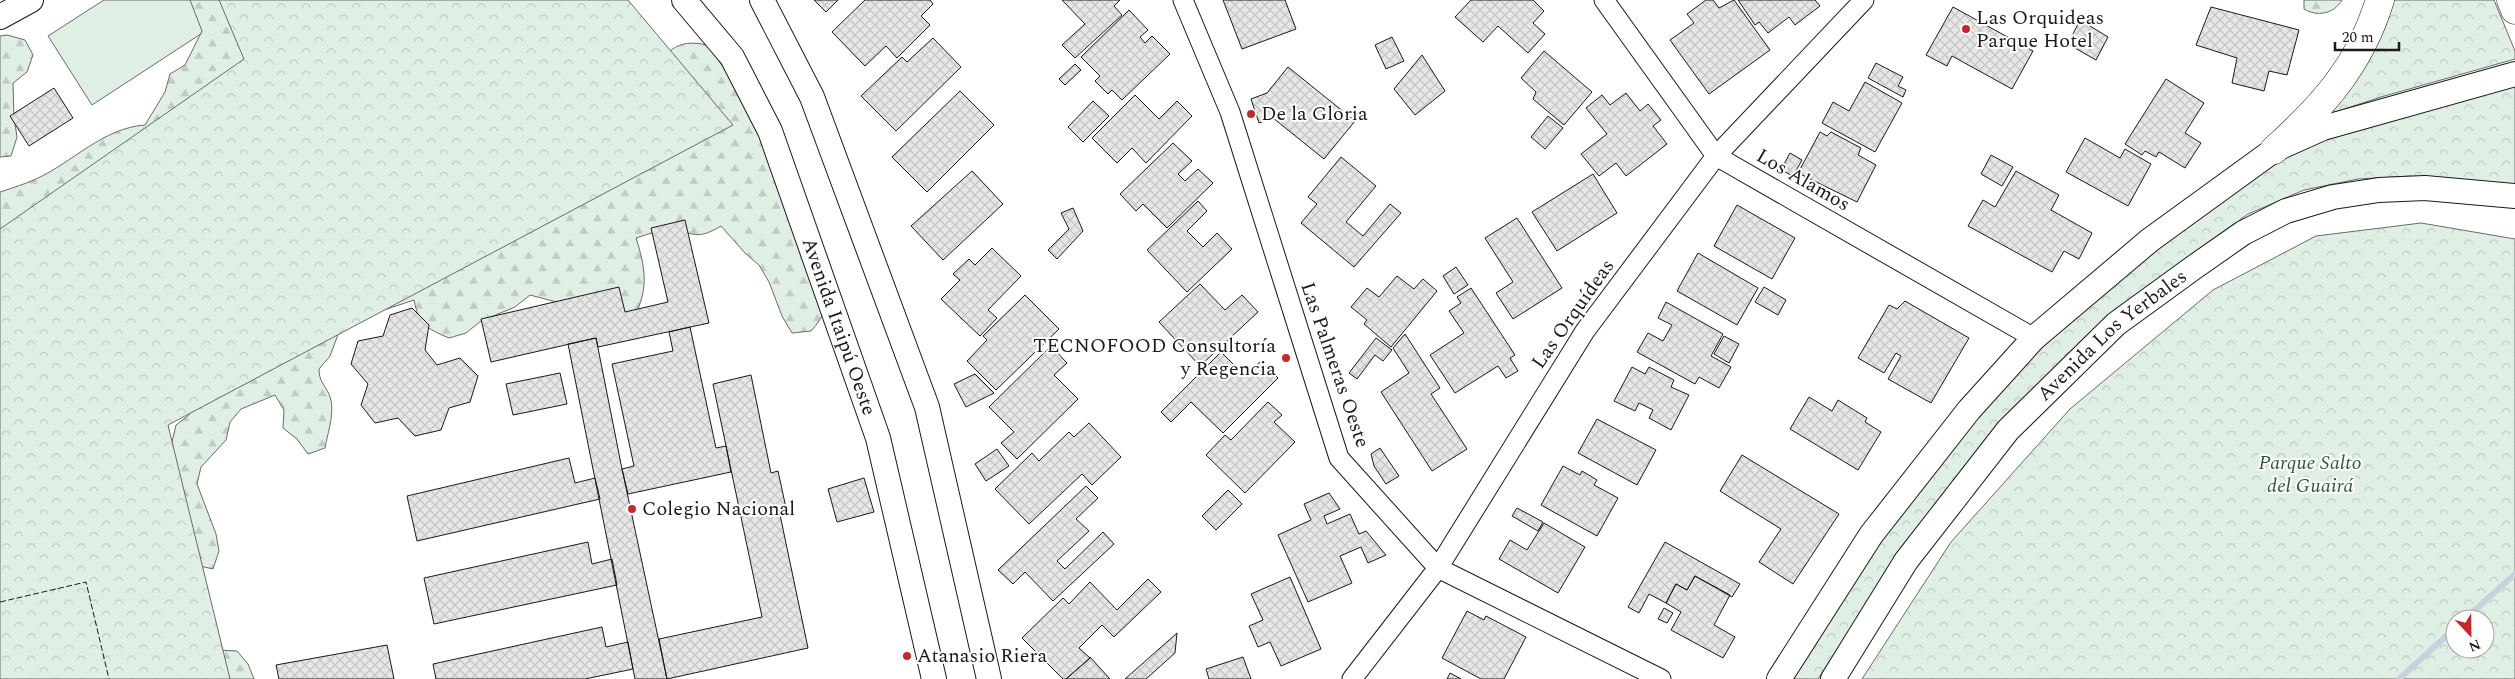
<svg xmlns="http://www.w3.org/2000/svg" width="2515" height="679" font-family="Spectral,serif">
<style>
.grass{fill:#e0efe3;stroke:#6a6a6a}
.forest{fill:url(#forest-firs);stroke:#6a6a6a}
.park{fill:url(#park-crowns);stroke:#6a6a6a;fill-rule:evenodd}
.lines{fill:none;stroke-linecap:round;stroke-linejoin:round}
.stream{stroke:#c6d2dc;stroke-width:6}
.building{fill:url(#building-cross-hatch);stroke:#1a1a1a}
.minor-casing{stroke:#1a1a1a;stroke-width:21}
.tertiary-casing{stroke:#1a1a1a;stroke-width:26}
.primary-casing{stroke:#1a1a1a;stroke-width:29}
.minor{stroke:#fff;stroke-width:19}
.tertiary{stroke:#fff;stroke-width:24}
.primary{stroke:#fff;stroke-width:28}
.fence{stroke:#1a1a1a;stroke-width:1;stroke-dasharray:6 2.5;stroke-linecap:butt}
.poi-dot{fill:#c62828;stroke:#fff;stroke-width:2}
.labels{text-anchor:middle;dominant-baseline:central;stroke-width:4;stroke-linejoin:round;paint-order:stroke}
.poi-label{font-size:20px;fill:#1a1a1a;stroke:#fff;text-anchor:start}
.street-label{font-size:20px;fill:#1a1a1a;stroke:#fff}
.park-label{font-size:20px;font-style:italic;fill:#2b5a34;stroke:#fff}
</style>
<defs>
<pattern id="forest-firs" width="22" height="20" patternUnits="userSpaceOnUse" patternTransform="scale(1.25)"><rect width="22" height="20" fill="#e0efe3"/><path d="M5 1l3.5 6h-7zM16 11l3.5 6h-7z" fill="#c0ccc2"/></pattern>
<pattern id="park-crowns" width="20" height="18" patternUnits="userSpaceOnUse" patternTransform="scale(1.25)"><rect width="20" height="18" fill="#e0efe3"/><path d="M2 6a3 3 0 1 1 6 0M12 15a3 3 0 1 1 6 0" fill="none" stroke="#c0ccc2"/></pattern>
<pattern id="building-cross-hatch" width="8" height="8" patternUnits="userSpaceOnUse" patternTransform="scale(1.25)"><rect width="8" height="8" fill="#e6e6e6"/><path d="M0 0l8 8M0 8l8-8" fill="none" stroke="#c5c5c5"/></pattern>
</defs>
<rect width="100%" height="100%" fill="#fff"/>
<path class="grass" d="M104 0H196L213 26 92 105 48 36Z"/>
<path class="forest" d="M190 0H563L648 73C669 52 675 38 707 45L738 87 813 232C836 264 839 301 811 331L792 333 782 316 769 282 759 265 745 253 721 226C701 238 693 237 673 226L636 238C645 266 649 288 635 315L568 305 530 295 515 307 481 321 466 333 449 338C426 328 419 325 414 300L342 324 330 356 319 369C319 381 324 384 329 394 336 410 328 431 325 448L308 454 297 439 283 428 284 410 275 395 241 409 230 422 226 440 201 467 197 484 216 534 219 551 213 569 178 561 172 442 176 425 189 415 194 399 0 481V192C12 188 25 184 36 179 73 162 103 128 145 125L165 92 170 74 185 65 202 31Z
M2304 0H2342C2334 14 2317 17 2304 9Z
M7 35 25 40 33 55 27 72 13 83 14 117 17 137 11 156 0 157V36Z
M219 650 237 651 248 664 254 679H191Z"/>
<path class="park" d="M219 0H628L733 125 168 425 230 679H0V229L244 59Z
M2392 0H2494L2515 51V59L2381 97 2323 116Z
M2515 85V185L2410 176 2358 179 2304 190 2248 214 2148 288 1892 564 1818 679H1789L1869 555 1975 419 2070 316 2130 265 2289 153 2337 134Z
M2421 223 2515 239V679H1862L1951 542 2070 409 2213 290 2316 236ZM2455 619H2485V649H2455Z"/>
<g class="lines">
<path class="stream" d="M2465 619 2515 574
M2399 679 2455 628"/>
</g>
<path class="building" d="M814 0H838L826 12Z
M865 0H930L933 4 921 16 930 25 897 58 886 46 865 66 832 32Z
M1062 0H1120L1114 6 1122 15 1075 58 1062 45 1085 24Z
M1223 0H1285L1296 29 1242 49Z
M1471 0H1533L1544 11 1533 23 1545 34 1528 53 1498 26 1483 42 1455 17Z
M1706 0H1713L1719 8 1734 0 1770 50 1709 94 1670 40 1694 23 1687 14Z
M1738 0H1815L1820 6 1795 25 1789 17 1768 33 1759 22 1755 25Z
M1953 7 2033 51 2012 89 1952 56 1947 66 1926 55Z
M2211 7 2299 30 2287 75 2269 71 2264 91 2232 83 2237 58 2196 45Z
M1129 10 1148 30 1140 37 1145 43 1152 36 1170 54 1122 100 1112 90 1108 94 1095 81 1100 76 1081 57Z
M2080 20 2108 37 2096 60 2068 44Z
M1392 37 1404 61 1386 69 1375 45Z
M933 38 961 67 896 131 861 96 902 57 907 62Z
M1544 51 1592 92 1564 125 1533 99 1536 92 1521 78Z
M1422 55 1445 91 1415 115 1394 89Z
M1876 63 1903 77 1898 86 1906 90 1903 97 1868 78Z
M1075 64 1081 70 1065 85 1059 79Z
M1288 67 1355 121 1324 159 1273 118 1259 123 1251 99 1267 93Z
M2166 79 2204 103 2185 133 2201 143 2185 168 2159 152 2156 157 2145 151 2142 155 2125 144Z
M1865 82 1902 103 1875 152 1822 123 1833 102 1849 111Z
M54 88 73 118 29 146 10 116Z
M960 91 994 125 927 192 892 157Z
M1626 93 1640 111 1648 104 1661 120 1653 126 1667 144 1626 176 1616 163 1599 176 1581 154 1607 134 1586 108 1602 95 1610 105Z
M1135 95 1159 119 1177 101 1192 116 1146 163 1132 148 1117 163 1092 138Z
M1093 101 1109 116 1083 142 1068 127Z
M1548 116 1563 128 1545 149 1531 137Z
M1820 132 1827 136 1831 132 1861 148 1858 155 1876 165 1857 202 1798 173Z
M2085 138 2120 158 2125 149 2151 164 2128 206 2066 172Z
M1173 143 1192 161 1178 174 1185 181 1198 169 1213 183 1167 228 1143 204 1136 211 1120 194Z
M1790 153 1802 160 1793 176 1781 170Z
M1991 155 2013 167 2002 186 1981 174Z
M1341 157 1376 186 1346 222 1363 236 1390 204 1401 213 1354 267 1301 223 1317 204 1308 197Z
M972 171 1003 204 943 260 911 226Z
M2016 171 2059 195 2051 210 2092 233 2079 259 2064 251 2052 272 1968 226 1983 200 1995 207Z
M1593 174 1617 213 1557 251 1532 212Z
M1198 201 1207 211 1187 231 1203 247 1217 233 1232 249 1187 292 1147 250Z
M1737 205 1795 238 1772 279 1714 246Z
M1073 208 1083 231 1057 259 1048 250 1069 229 1061 213Z
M1517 218 1562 288 1513 319 1496 293 1513 282 1485 238Z
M685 220 709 323 598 347 596 338 491 362 481 319 619 287 625 312 668 302 651 228Z
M992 248 1021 276 988 310 997 318 980 336 941 299 960 280 953 274 969 259 975 265Z
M1698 253 1758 288 1737 325 1677 291Z
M1456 267 1468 285 1454 294 1443 276Z
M1397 276 1414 289 1423 279 1437 291 1391 347 1364 324 1367 320 1351 307 1367 288 1379 297Z
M1200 284 1225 310 1242 295 1258 312 1200 366 1159 322Z
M1764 287 1786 300 1778 315 1755 302Z
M1471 288 1515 355 1510 358 1518 371 1506 378 1498 366 1455 393 1430 355 1464 333 1449 311 1461 303 1457 297Z
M1025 295 1059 329 996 390 967 361 987 340 983 336Z
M1905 301 1969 338 1931 403 1888 379 1901 356 1896 353 1884 373 1858 358 1889 305 1897 309Z
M1666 302 1723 334 1711 356 1731 367 1719 388 1699 377 1695 384 1637 352 1648 333 1663 341 1672 325 1658 318Z
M412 308 429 325 425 350 437 365 460 358 478 376 470 402 449 408 441 430 415 436 398 418 375 423 361 405 368 384 351 364 358 341 383 336 390 315Z
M690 327 716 448 726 446 731 472 628 494 622 469 634 466 612 364 673 351 669 332Z
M1405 334 1440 388 1431 394 1467 449 1432 471 1381 392 1409 373 1393 348Z
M1724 336 1739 344 1729 363 1714 354Z
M596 338 622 469 667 679H635L568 344Z
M1376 338 1392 350 1383 361 1375 355 1357 379 1349 373Z
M1051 346 1067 363 1054 375 1078 399 1017 459 1001 443 1014 432 989 407Z
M1221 352 1245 376 1261 361 1278 378 1223 433 1191 402 1171 422 1161 412Z
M1632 367 1645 374 1649 367 1674 380 1671 387 1689 395 1671 430 1649 418 1653 410 1639 403 1635 411 1614 401Z
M560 373 567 404 513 415 506 384Z
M975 374 994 393 966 407 954 384Z
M751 375 771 473 778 471 786 508 779 510 808 648 667 679 659 639 762 617 713 384Z
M1809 397 1832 411 1838 400 1867 418 1865 422 1881 432 1858 470 1790 429Z
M1268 402 1282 415 1274 422 1295 442 1245 493 1206 455 1225 435 1231 440Z
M1597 419 1656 450 1637 485 1578 453Z
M1089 423 1121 457 1092 485 1082 474 1029 524 995 489 1032 453 1039 461 1069 432 1074 437Z
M1380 448 1399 476 1386 484 1374 466 1371 454Z
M997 449 1009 466 986 481 975 464Z
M1742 455 1839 514 1793 584 1759 562 1781 529 1720 491Z
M569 458 575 483 595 478 600 499 417 541 407 496Z
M1563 466 1580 475 1582 471 1597 480 1594 485 1618 498 1597 536 1541 505Z
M864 478 874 512 837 522 828 489Z
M1086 486 1098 498 1076 519 1089 531 1057 561 1065 569 1103 532 1114 544 1053 601 1025 572 1013 584 998 570Z
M1228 490 1242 504 1216 530 1202 516Z
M1329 493 1340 509 1324 516 1327 524 1350 514 1359 534 1366 531 1386 555 1368 563 1361 547 1340 556 1352 583 1308 602 1278 535 1311 520 1304 504Z
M1517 508 1543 522 1538 531 1512 516Z
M1544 523 1585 547 1558 593 1499 559 1510 540 1527 550Z
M588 542 592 564 612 559 617 585 434 624 424 578Z
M1665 542 1740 584 1732 597 1695 576 1687 590 1676 584 1666 603 1649 594 1639 613 1628 607Z
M1695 576 1730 595 1714 625 1735 637 1723 658 1671 630 1681 612 1666 603 1676 584 1687 590Z
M1290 577 1321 649 1281 666 1270 642 1258 647 1249 626 1263 620 1251 594Z
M1148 579 1161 592 1114 637 1102 625 1079 648 1090 658 1066 679H1063L1022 638 1063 598 1069 604 1090 582 1117 610Z
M1664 608 1673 613 1667 623 1658 619Z
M1467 611 1484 620 1486 616 1526 637 1504 679H1481L1442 658Z
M602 627 606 647 628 642 633 669 585 679H436L433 664Z
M1177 633 1175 653 1146 679H1125Z
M387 645 394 679H279L276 665Z
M1090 657 1110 679H1066L1090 658Z
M1243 657 1251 679H1209L1206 669Z
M1450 673 1461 679H1447Z"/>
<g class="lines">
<g class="minor-casing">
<path id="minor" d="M1183 0 1230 112 1339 458 1438 568 1661 679
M1604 0 1716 156 2034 338
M1352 679 1438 568 1585 331 1716 156 1864 0"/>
</g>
<g class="tertiary-casing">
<g id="tertiary">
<path id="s1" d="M684 0 732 57 770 131 878 438 934 679"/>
<path d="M762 0 812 97 927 407 989 679"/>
<path d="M0 17 31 0"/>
<path d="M1779 679 1871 535 1969 410 2034 338 2150 240 2274 150 2323 128 2515 74"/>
<path id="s2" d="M1833 679 1906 561 2008 430 2116 324 2193 268 2243 233 2286 211 2333 197 2379 190 2425 188 2515 196"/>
</g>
</g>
<g class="primary-casing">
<path id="primary" d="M2511 0 2515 10
M2274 150C2323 106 2360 65 2380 0"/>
</g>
<use href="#minor" class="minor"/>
<use href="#tertiary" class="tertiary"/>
<use href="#primary" class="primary"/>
<path class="fence" d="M0 602 86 582 109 679"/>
</g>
<g class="poi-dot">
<circle cx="1966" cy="29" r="5"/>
<circle cx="1251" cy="114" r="5"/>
<circle cx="1286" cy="358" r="5"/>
<circle cx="632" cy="509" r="5"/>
<circle cx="907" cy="656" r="5"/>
</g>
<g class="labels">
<g class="poi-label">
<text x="1976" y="18">Las Orquideas<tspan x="1976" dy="23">Parque Hotel</tspan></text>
<text x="1261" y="114">De la Gloria</text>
<text x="1276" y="346" text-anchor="end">TECNOFOOD Consultoría<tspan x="1276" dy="23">y Regencia</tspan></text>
<text x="642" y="509">Colegio Nacional</text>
<text x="917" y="656">Atanasio Riera</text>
</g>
<g class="street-label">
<text transform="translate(1803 180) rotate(30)">Los Alamos</text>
<text transform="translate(1573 314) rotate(-55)">Las Orquídeas</text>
<text stroke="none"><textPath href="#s1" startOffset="365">Avenida Itaipú Oeste</textPath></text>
<text stroke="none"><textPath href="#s2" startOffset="446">Avenida Los Yerbales</textPath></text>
<text transform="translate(1335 365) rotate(71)">Las Palmeras Oeste</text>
</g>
<g class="park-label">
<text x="2310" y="463">Parque Salto<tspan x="2310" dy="23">del Guairá</tspan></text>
</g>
</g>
<g transform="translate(2470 634) rotate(158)"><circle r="24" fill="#ffffff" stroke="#a3a3a3"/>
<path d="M0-4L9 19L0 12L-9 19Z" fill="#c62828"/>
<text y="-8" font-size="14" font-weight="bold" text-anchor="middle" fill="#1a1a1a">N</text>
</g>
<path d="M2335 42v8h64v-8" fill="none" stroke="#1a1a1a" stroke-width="2.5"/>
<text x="2342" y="42" font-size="15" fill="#1a1a1a" stroke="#ffffff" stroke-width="4" paint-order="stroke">20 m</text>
</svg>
